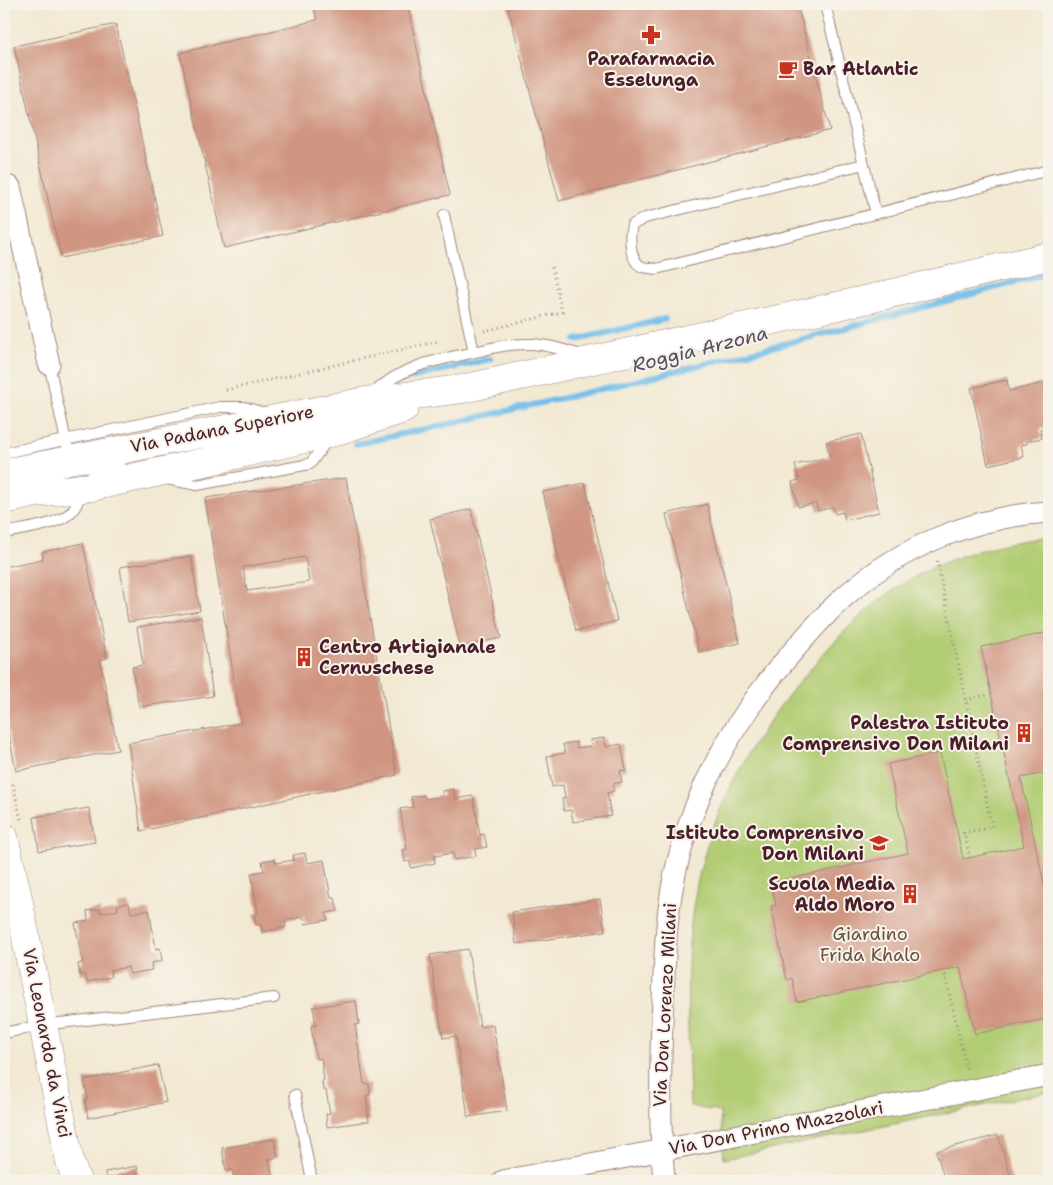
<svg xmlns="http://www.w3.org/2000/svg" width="1053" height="1185" font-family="'Shantell Sans',sans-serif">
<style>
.green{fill:#b1cc72;stroke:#7e764e}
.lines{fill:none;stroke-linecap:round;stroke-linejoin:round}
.stream{stroke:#6fbde9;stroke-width:6}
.building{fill:#d09682;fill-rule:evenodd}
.lane-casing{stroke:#9e847f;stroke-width:12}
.street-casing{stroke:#9e847f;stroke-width:23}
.secondary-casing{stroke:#9e847f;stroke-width:29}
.primary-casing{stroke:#9e847f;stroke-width:29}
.path{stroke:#9e847f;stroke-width:3;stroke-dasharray:1 4;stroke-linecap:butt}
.lane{stroke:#fff;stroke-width:10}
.street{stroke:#fff;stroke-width:21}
.secondary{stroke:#fff;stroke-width:28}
.primary{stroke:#fff;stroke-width:28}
.labels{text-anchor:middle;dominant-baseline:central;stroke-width:4;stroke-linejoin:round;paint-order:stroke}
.poi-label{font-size:18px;font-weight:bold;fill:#4a1f2b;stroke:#f7f3e8;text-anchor:end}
.street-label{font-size:18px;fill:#4a1f2b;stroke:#f7f3e8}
.park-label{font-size:18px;fill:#695340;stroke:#f7f3e8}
.water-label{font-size:19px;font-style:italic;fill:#554e64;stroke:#f7f3e8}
</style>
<rect width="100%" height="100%" fill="#f7f3e8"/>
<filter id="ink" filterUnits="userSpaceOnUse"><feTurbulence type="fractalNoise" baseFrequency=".02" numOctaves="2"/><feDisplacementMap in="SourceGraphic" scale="10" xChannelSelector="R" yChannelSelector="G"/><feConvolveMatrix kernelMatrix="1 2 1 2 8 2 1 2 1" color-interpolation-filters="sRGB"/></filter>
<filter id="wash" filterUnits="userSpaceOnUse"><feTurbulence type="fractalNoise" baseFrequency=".0096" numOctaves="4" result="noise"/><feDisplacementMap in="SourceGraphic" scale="20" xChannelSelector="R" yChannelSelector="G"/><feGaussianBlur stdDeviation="1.12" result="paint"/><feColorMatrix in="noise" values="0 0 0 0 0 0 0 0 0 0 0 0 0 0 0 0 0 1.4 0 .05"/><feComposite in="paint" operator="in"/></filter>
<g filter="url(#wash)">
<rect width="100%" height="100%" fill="#f2e9d3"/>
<path class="green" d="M1049 537V1092L724 1159 720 1112 690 1106C689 1032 682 958 697 885 714 801 757 730 812 667 845 628 880 594 926 571 965 551 1006 542 1049 537Z"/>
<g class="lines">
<path class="stream" d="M576 340 665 319
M401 380 490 359
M356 444C589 395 820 337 1049 273"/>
</g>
<g id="blocks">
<path class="building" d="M313 4H407L450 195 224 248 180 53 317 20Z
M507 4H797L830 130 559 201Z
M116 24 163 236 61 258 14 46Z
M1007 380 1009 391 1044 383 1049 407V427L1040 429 1042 438 1027 441V444L1021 445 1024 457 988 465 971 388Z
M861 434 879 512 845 520 843 512 835 514 833 507 818 511 816 503 798 507 792 482 799 480 795 465 830 457 826 442Z
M346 478 397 775 141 831 128 743 241 723 205 498ZM305 557 309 582 247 591 243 567Z
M585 483 617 621 576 631 543 492Z
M707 504 740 643 699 652 666 514Z
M471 509 501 638 460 647 430 519Z
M83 543 107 658 100 660 118 750 16 771 4 710V567L43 559 42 552Z
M191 556 200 611 128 622 120 567Z
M201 617 213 696 139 707 132 667 143 665 137 627Z
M1049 632V772L1021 778 1049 907V983L1044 984 1049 1006V1018L975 1034 960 967 797 1002 792 978 787 980 771 906 776 905 771 883 908 853 888 764 940 753 963 859 1024 846 981 647Z
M604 738 606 747 621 744 626 770 620 771 622 782 613 784 614 791 607 793 611 816 573 822 571 810 564 811 562 799 565 798 563 785 552 787 547 756 565 753 563 744 576 742 577 748 591 746 590 740Z
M454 789 455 799 473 796 480 835 484 834 487 847 475 849 476 856 454 860 453 853 434 856 435 863 411 868 410 861 405 862 403 850 407 849 400 809 413 807 411 797 424 795 425 799 443 796 442 791Z
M89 808 95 842 39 851 34 817Z
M305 853 307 863 324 860 331 898H335L338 911 326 913 328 920 305 924 304 917 285 920 286 927 262 932 261 925H256L254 914 258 913 251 873 264 871 262 861 275 859 276 863 294 860 293 855Z
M600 899 605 931 516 944 512 912Z
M129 903 131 913 149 910 156 949 160 948 162 961 151 963 152 970 130 974 128 967 110 970 111 977 87 982 85 975H80L78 964 83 963 75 923 88 921 87 911 100 909V913L118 910 117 905Z
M468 949 480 1027 493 1025 507 1111 468 1117 456 1036 443 1038 430 955Z
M356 1001 359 1024 355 1025 364 1084H369L370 1095 366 1096 369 1121 327 1127 326 1114 330 1113 326 1090H323L322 1081 324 1080 321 1058 316 1059 311 1026 316 1025 313 1007Z
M158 1065 166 1102 88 1118 85 1100 88 1099 84 1080Z
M998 1135 1012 1181H945L936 1151Z
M274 1139 278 1157 269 1159 273 1181H230L229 1179H234L232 1170 226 1171 222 1148Z
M137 1166 139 1181H106L105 1172Z"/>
</g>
</g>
<g filter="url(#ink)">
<use href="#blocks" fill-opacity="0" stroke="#9e847f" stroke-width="1"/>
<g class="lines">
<g class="lane-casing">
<path id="lane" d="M825 4 876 214
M864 164 645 218 632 225C629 237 629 262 643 267 647 268 652 268 656 269L1049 170
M444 215 474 352
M49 364 68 450 72 458
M373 394C399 367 435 360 471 353 491 348 511 343 532 344 549 345 565 350 581 355
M4 453 220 407H244L268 414
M83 466 93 469 121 467
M167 479 197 485 310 464 329 438
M4 533C23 529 54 526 69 514 76 509 79 498 82 490
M4 1033 43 1025 274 998
M295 1095 312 1181"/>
</g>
<g class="street-casing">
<path id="street" d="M10 187 49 364
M503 1181 1049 1075
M664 1181C659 1121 660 1060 663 999 665 952 666 907 678 861 697 784 737 717 788 657 806 636 824 615 844 597 900 547 974 516 1049 512"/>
</g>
<g class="secondary-casing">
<path id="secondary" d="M4 837 18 898 70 1162 77 1181"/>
</g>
<g class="primary-casing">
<path id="primary" d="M4 473 366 401 462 389 869 299 1049 256
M4 500 35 493 91 487 227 457 334 432 404 409"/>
</g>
<path class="path" d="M484 331 562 312 551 264
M226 390 439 341
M937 561 992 827 964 833 970 858
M966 700 991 694
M13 784 21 820
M944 970 967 1070"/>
<use href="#lane" class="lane"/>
<use href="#street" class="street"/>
<use href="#secondary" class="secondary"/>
<use href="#primary" class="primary"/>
</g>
</g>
<defs>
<g id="pharmacy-bare" transform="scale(1.5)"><path d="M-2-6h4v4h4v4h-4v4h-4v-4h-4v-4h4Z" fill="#c8321e" stroke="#f7f3e8" stroke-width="2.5" paint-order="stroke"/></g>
<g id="cafe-bare" transform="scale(1.5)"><path d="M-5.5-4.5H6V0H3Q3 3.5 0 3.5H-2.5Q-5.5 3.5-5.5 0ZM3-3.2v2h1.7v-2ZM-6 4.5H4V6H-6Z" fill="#c8321e" stroke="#f7f3e8" stroke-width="2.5" paint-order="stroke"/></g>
<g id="building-bare" transform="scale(1.5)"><path d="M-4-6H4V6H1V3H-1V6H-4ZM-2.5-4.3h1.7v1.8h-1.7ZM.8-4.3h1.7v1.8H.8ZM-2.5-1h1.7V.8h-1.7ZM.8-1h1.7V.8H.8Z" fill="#c8321e" stroke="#f7f3e8" stroke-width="2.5" paint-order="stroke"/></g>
<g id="school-bare" transform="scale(1.5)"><path d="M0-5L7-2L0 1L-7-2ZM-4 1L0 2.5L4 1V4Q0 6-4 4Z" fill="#c8321e" stroke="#f7f3e8" stroke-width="2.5" paint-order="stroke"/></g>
</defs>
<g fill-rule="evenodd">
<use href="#pharmacy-bare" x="651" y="35"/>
<use href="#cafe-bare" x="788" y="69"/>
<use href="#building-bare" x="304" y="657"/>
<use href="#building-bare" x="1024" y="733"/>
<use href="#school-bare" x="879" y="843"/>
<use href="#building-bare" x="910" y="894"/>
</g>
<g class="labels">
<g class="poi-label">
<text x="651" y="59" text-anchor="middle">Parafarmacia<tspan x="651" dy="21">Esselunga</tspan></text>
<text x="803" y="69" text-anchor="start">Bar Atlantic</text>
<text x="319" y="647" text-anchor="start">Centro Artigianale<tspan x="319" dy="21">Cernuschese</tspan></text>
<text x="1009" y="723">Palestra Istituto<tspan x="1009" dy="21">Comprensivo Don Milani</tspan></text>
<text x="864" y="833">Istituto Comprensivo<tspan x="864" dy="21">Don Milani</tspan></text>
<text x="895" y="884">Scuola Media<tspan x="895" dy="21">Aldo Moro</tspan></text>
</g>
<g class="street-label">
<text transform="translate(222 429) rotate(-11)">Via Padana Superiore</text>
<text transform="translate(665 1005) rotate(-87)">Via Don Lorenzo Milani</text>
<text transform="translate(47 1043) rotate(79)">Via Leonardo da Vinci</text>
<text transform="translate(776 1128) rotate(-11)">Via Don Primo Mazzolari</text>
</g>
<g class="park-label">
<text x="870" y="934">Giardino<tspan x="870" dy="21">Frida Khalo</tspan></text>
</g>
<g class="water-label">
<text transform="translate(700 349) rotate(-14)">Roggia Arzona</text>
</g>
</g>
<rect width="1053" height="1185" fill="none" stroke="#f7f3e8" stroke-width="20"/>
</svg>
